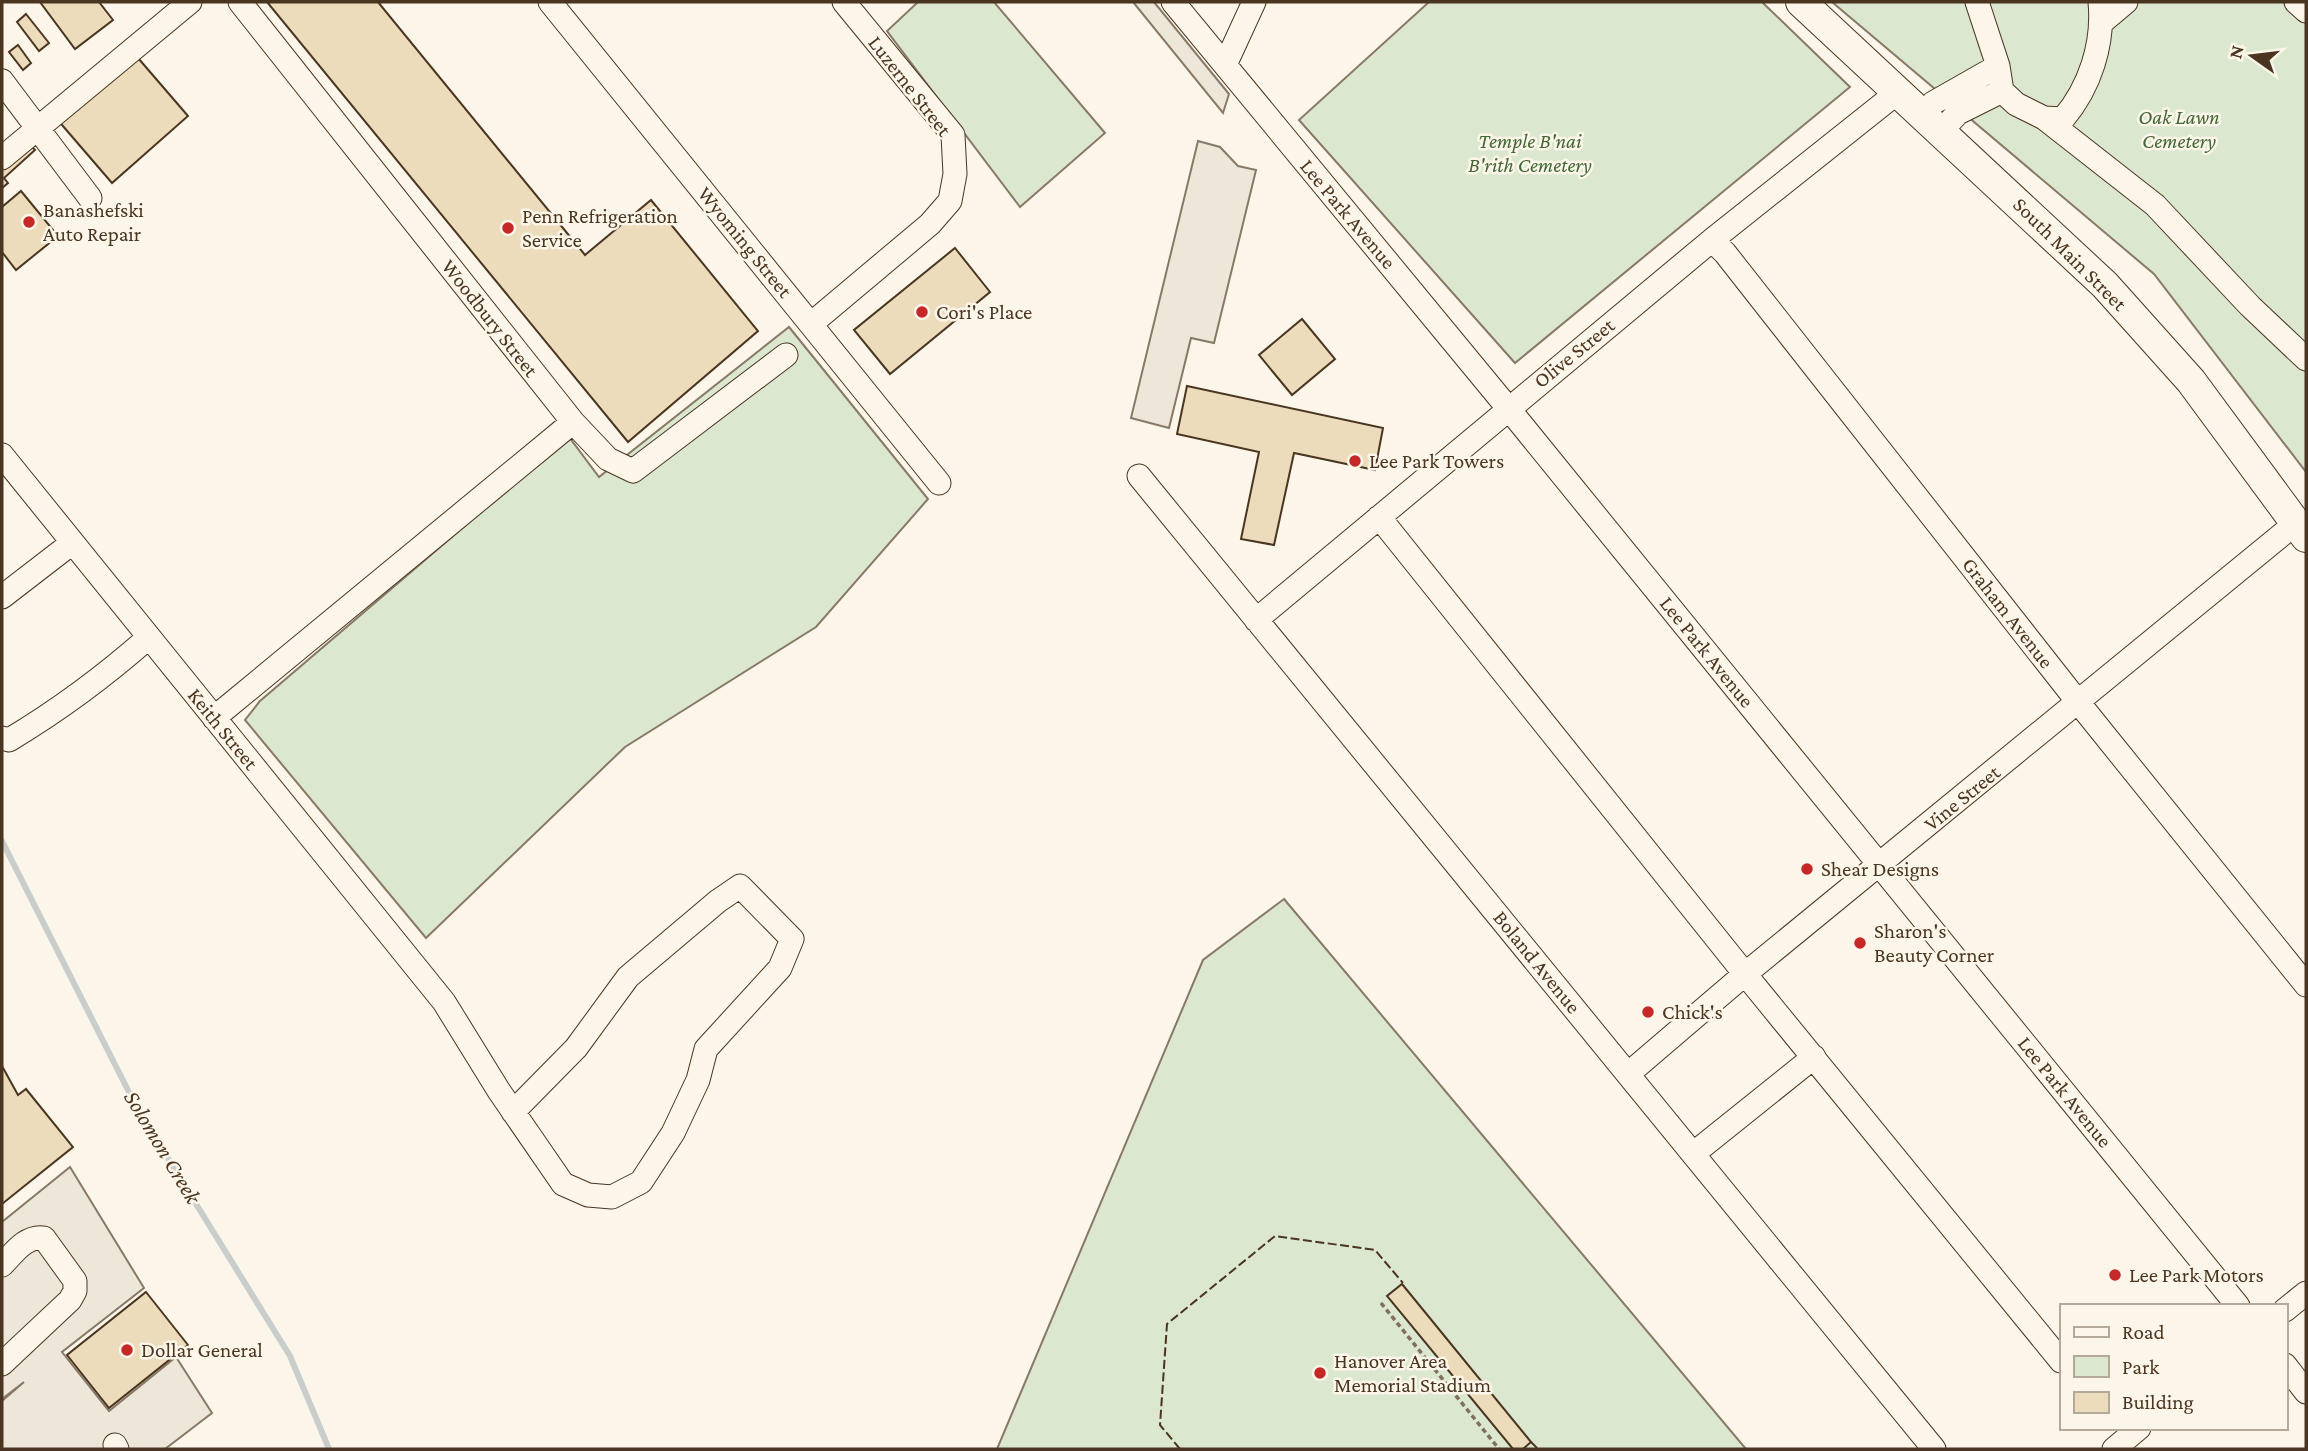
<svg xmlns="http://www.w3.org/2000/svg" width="2308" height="1451" font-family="'Crimson Pro',serif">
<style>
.green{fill:#dce7d0;stroke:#887966;stroke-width:2}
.parking{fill:#ede7d9;stroke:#887966;stroke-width:2}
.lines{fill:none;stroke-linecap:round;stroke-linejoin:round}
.stream{stroke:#c9cecd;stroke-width:6}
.building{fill:#ecdcbc;stroke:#4a3520;stroke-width:2}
.minor-casing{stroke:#4a3520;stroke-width:25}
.major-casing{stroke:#4a3520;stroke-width:32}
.path{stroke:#7f6f5c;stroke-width:3.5;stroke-dasharray:5 3.5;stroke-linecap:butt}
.minor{stroke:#fbf6e9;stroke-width:23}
.major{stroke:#fbf6e9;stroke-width:30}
.fence{stroke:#4a3520;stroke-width:2;stroke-dasharray:9 3.5;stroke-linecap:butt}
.poi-dot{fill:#c62828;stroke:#fbf6e9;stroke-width:2.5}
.labels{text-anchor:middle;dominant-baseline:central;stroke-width:5;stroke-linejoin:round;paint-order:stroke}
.street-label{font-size:21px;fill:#4a3520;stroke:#fbf6e9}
.park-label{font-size:21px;font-style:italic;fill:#436837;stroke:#fbf6e9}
.poi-label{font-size:21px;fill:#4a3520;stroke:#fbf6e9;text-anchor:start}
.water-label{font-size:23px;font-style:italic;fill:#4a3520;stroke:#fbf6e9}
</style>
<rect width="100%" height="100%" fill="#fbf6e9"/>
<path class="green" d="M918 2H994L1105 133 1020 207 887 31Z
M1429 2H1762L1850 87 1515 363 1299 120Z
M1832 2H2306V472L2154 274Z
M789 327 928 499 816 627 625 747 426 938 245 720 260 701 569 437 599 477Z
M1284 899 1746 1449H997L1203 960Z"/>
<path class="parking" d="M1133 2H1154L1229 94 1223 113Z
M1198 141 1220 147 1238 166 1256 170 1214 343 1191 338 1169 428 1131 418Z
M70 1167 144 1288 62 1352 109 1411 176 1357 212 1413 165 1449H2V1401L24 1382 2 1399V1222Z"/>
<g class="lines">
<path class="stream" d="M2 841 138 1110 290 1356 329 1449"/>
</g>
<path class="building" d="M40 2H99L113 20 75 49Z
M267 2H378L585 255 651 200 758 331 628 442Z
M26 14 49 43 39 51 17 22Z
M18 45 31 63 23 70 9 52Z
M132 51 188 116 112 183 56 118Z
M26 140 35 150 4 178 8 183 2 188V161Z
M21 191 58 236 16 270 2 252V207Z
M955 248 990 292 890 374 854 330Z
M1302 319 1335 359 1292 395 1259 355Z
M1187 386 1383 428 1375 470 1294 453 1274 545 1241 539 1259 452 1177 434Z
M2 1066 18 1095 26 1089 73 1147 2 1204Z
M1402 1284 1531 1442 1523 1449H1513L1387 1296Z
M146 1292 188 1345 109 1408 67 1355Z"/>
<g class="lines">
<g class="minor-casing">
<path id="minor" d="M240 2 573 422 608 459 633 471 786 355
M550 2 939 483
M1173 2 1508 408 2238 1306
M1977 2 1998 66 2002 91 2016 104 2044 118 2063 119C2090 87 2104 44 2100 2
M2296 2 2306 11
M2101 23 2126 2
M1225 65 1254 2
M2 81 90 198
M1933 103 1998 66
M2044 118 2155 205 2250 306 2306 359
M1941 131 1958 113 2002 91
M2 158 190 2
M1712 240 1725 253 2078 702 2306 985
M811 324 930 224 950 201 955 174 953 135 844 2
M2 455 444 1002 499 1091 563 1184 588 1195 612 1197 641 1182 673 1133 698 1080 706 1049 780 968 792 939 740 886 718 901 628 977 576 1048 513 1112
M1139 476 1934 1449
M1379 517 1745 974 2061 1361
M2 597 72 543
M1256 620 1712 240 1898 92
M214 718 573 422
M2 738 9 740C59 710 105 676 149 637
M1628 1074 1745 974 2296 523
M1693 1154 1814 1057
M2 1265C14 1253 26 1235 44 1238L75 1281V1291L70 1300 2 1364
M2285 1310 2306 1293
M2285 1365 2306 1392
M115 1445 117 1449
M2114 1449 2139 1428"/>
</g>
<g class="major-casing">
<path id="major" d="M1801 2 2105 285 2191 381 2306 537"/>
</g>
<path class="path" d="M1381 1303 1499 1449"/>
<use href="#minor" class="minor"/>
<use href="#major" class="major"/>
<path class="fence" d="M1531 1442 1538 1449
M1180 1449 1160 1425 1167 1324 1275 1236 1375 1250 1403 1283"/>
</g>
<g class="poi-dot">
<circle cx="29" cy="222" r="7"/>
<circle cx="508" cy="228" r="7"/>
<circle cx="922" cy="312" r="7"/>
<circle cx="1355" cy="461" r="7"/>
<circle cx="1807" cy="869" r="7"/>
<circle cx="1860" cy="943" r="7"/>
<circle cx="1648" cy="1012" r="7"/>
<circle cx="2115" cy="1275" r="7"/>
<circle cx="127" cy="1350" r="7"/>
<circle cx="1320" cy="1373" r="7"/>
</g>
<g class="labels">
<g class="street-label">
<text transform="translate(910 86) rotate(52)">Luzerne Street</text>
<text transform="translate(1348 214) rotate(50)">Lee Park Avenue</text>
<text transform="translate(745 242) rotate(51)">Wyoming Street</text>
<text transform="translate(2070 254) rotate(45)">South Main Street</text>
<text transform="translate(490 318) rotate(52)">Woodbury Street</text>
<text transform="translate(1574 353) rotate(-39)">Olive Street</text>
<text transform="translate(2008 613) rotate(52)">Graham Avenue</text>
<text transform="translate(1707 652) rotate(51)">Lee Park Avenue</text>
<text transform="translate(223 729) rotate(51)">Keith Street</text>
<text transform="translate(1962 798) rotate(-39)">Vine Street</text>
<text transform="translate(1537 962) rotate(51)">Boland Avenue</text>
<text transform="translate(2065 1092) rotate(51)">Lee Park Avenue</text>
</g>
<g class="park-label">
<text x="2179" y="117">Oak Lawn<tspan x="2179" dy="24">Cemetery</tspan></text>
<text x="1530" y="141">Temple B'nai<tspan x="1530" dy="24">B'rith Cemetery</tspan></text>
</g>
<g class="poi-label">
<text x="43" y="210">Banashefski<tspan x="43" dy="24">Auto Repair</tspan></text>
<text x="522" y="216">Penn Refrigeration<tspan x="522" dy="24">Service</tspan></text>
<text x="936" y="312">Cori's Place</text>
<text x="1369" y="461">Lee Park Towers</text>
<text x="1821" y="869">Shear Designs</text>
<text x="1874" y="931">Sharon's<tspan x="1874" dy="24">Beauty Corner</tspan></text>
<text x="1662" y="1012">Chick's</text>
<text x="2129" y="1275">Lee Park Motors</text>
<text x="141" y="1350">Dollar General</text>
<text x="1334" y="1361">Hanover Area<tspan x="1334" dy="24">Memorial Stadium</tspan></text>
</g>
<g class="water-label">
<text transform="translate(163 1147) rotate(59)">Solomon Creek</text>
</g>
</g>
<rect width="2308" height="1451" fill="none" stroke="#4a3520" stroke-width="7"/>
<rect x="2060" y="1304" width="228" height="126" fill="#fbf6e9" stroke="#b4a999" stroke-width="2"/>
<rect x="2074" y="1327" width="35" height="10" fill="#fbf6e9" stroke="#b4a999" stroke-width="2"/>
<text x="2122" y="1339" font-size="21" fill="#4a3520">Road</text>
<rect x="2074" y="1356" width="35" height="21" fill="#dce7d0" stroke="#b4a999" stroke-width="2"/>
<text x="2122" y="1374" font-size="21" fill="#4a3520">Park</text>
<rect x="2074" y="1392" width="35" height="21" fill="#ecdcbc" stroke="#b4a999" stroke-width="2"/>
<text x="2122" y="1409" font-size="21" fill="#4a3520">Building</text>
<g transform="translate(2252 56) rotate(284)" stroke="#fbf6e9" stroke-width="5" paint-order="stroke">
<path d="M0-5L12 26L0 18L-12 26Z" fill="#4a3520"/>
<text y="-10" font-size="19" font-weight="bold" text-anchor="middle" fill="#4a3520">N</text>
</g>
</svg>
